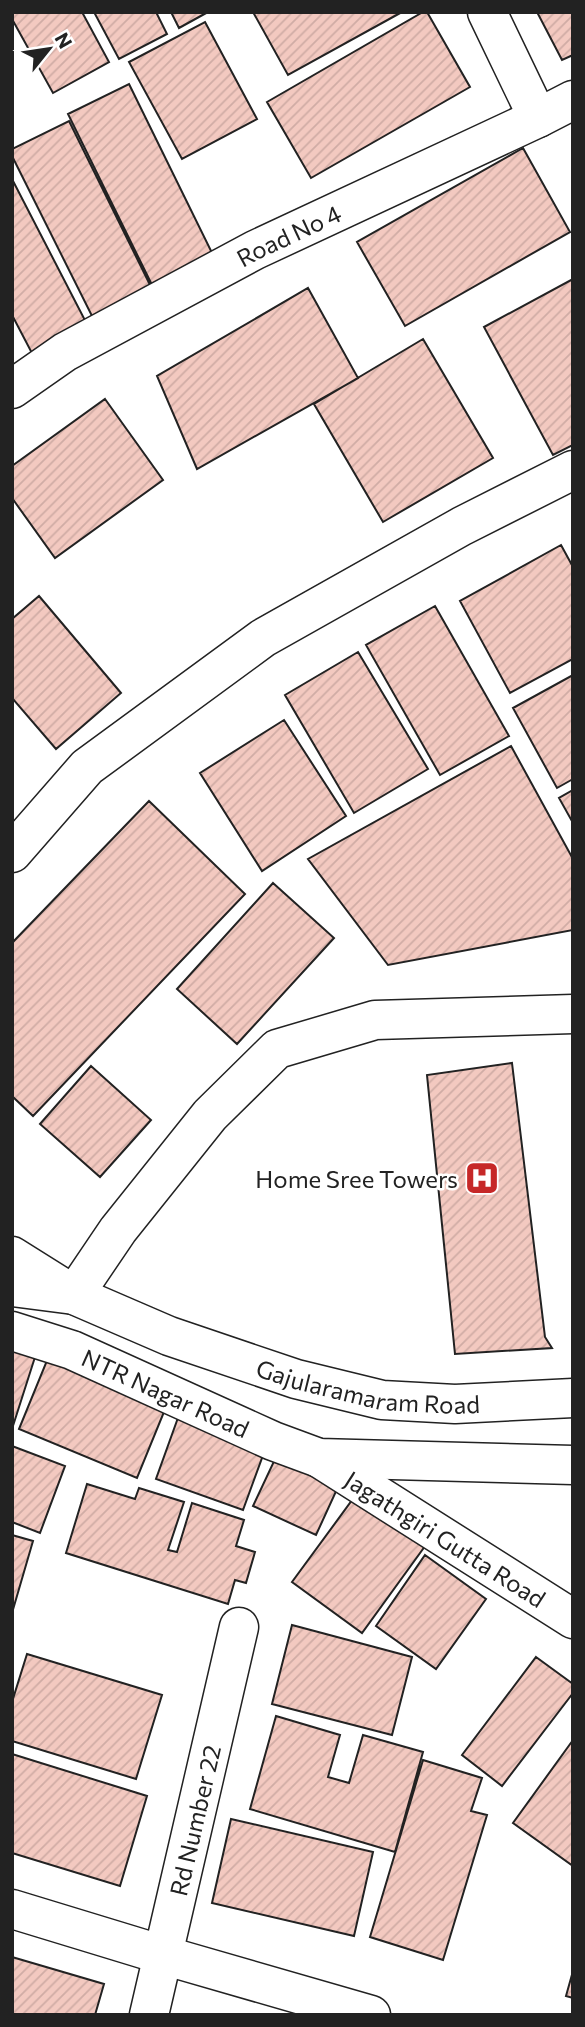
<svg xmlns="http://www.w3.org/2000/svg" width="585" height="2027" font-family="Commissioner,sans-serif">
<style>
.building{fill:url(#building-hatch);stroke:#222;stroke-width:2}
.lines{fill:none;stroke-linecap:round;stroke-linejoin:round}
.minor-casing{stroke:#222;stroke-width:41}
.tertiary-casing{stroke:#222;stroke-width:41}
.secondary-casing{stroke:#222;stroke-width:41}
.minor{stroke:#fff;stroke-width:38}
.tertiary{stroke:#fff;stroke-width:38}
.secondary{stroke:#fff;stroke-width:38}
.labels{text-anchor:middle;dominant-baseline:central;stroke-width:5;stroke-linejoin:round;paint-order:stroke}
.street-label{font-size:24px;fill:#222;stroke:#fff}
.poi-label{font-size:24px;fill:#222;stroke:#fff;text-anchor:end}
</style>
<defs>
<pattern id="building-hatch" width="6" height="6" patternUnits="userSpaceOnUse" patternTransform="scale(1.75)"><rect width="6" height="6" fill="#f3c9c0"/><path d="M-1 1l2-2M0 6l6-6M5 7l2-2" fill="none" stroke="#d0aca5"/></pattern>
</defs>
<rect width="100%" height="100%" fill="#fff"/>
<path class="building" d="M12 12H82L109 62 53 93 12 19Z
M94 12H156L167 34 119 59Z
M171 12H208L179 28Z
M253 12H402L288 75Z
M423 12H427L470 87 311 178 267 102Z
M537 12H573V55L562 60Z
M205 22 257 119 182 159 129 62Z
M129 84 215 259 154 289 68 114Z
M69 121 155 295 96 324 12 156V149Z
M523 148 570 232 405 326 357 242Z
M12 179 90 330 35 359 12 315Z
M573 279V445L553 455 484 327Z
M308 288 358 378 197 469 157 376Z
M423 339 493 458 383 522 314 404Z
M105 399 163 480 55 558 12 498V466Z
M561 545 573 567V659L510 693 460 601Z
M39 596 121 693 56 749 12 698V619Z
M435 606 509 736 440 775 366 645Z
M358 652 428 769 354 813 285 695Z
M573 675V779L557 788 513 708Z
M284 720 346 816 262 871 200 773Z
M511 746 573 859V930L388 965 308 859Z
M573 790V823L559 798Z
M149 801 245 894 33 1116 12 1096V943Z
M273 883 334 938 237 1044 177 989Z
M512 1063 545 1337 552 1348 455 1354 427 1075Z
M91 1066 151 1120 100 1177 40 1124Z
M12 1346 36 1354 12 1429Z
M48 1358 166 1407 137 1478 19 1429Z
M179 1415 266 1447 243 1510 156 1479Z
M12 1446 65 1466 40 1533 12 1522Z
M276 1457 338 1487 316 1535 253 1506Z
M87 1484 135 1499 139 1488 184 1502 168 1550 177 1552 192 1503 244 1520 236 1546 255 1552 246 1583 235 1580 228 1604 66 1553Z
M358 1492 428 1542 362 1633 292 1582Z
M12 1535 33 1541 12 1613Z
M425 1555 486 1599 436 1669 376 1626Z
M292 1625 412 1657 392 1735 272 1704Z
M27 1654 162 1695 136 1779 12 1741V1702Z
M536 1657 573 1684V1693L502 1786 462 1755Z
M276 1716 340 1735 328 1777 349 1783 363 1735 423 1752 395 1852 250 1809Z
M573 1740V1866L513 1823Z
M12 1754 147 1796 120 1886 12 1853Z
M423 1760 482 1778 471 1811 487 1815 443 1960 370 1937Z
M231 1819 373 1852 354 1936 212 1903Z
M12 1957 104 1984 95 2015H12Z
M573 1971V1998L566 1996Z"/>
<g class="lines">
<g class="minor-casing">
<g id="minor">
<path d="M487 12 538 118"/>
<path id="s1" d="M12 389 65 352 255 250 538 118 573 100"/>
<path d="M12 853 87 767 263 638 462 526 573 470"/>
<path d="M74 1295 118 1230 210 1115 277 1049 375 1020 573 1014"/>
<path d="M12 1909 163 1955 371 2015"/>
<path id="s2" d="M149 2015 239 1627"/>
</g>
</g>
<g class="tertiary-casing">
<g id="tertiary">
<path d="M12 1256 74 1295"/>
<path id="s3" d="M319 1458 573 1619"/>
</g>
</g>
<g class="secondary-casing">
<g id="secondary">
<path id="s4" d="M12 1287 74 1295 169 1336 296 1379 382 1400 455 1404 573 1398"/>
<path id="s5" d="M12 1331 72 1350 273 1441 319 1458 573 1465"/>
</g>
</g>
<use href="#minor" class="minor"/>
<use href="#tertiary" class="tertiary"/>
<use href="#secondary" class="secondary"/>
</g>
<defs>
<g id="hospital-square" transform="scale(1.75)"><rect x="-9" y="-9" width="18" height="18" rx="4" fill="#c62828" stroke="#fff"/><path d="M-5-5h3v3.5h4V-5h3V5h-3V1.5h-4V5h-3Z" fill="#fff"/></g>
</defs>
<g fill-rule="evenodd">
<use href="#hospital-square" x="482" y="1178"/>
</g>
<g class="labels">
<g class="street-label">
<text stroke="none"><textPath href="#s1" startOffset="317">Road No 4</textPath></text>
<text stroke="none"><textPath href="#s4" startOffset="373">Gajularamaram Road</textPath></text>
<text stroke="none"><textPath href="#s5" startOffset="166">NTR Nagar Road</textPath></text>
<text stroke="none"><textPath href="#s3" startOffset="150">Jagathgiri Gutta Road</textPath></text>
<text stroke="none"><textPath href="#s2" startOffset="200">Rd Number 22</textPath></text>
</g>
<g class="poi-label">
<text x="458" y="1178">Home Sree Towers</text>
</g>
</g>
<rect width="585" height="2027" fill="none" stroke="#222222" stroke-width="28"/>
<g transform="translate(49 49) rotate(60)" stroke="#ffffff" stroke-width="5" paint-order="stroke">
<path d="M0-5L12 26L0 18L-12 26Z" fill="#222222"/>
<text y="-10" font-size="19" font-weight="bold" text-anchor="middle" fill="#222222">N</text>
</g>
</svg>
